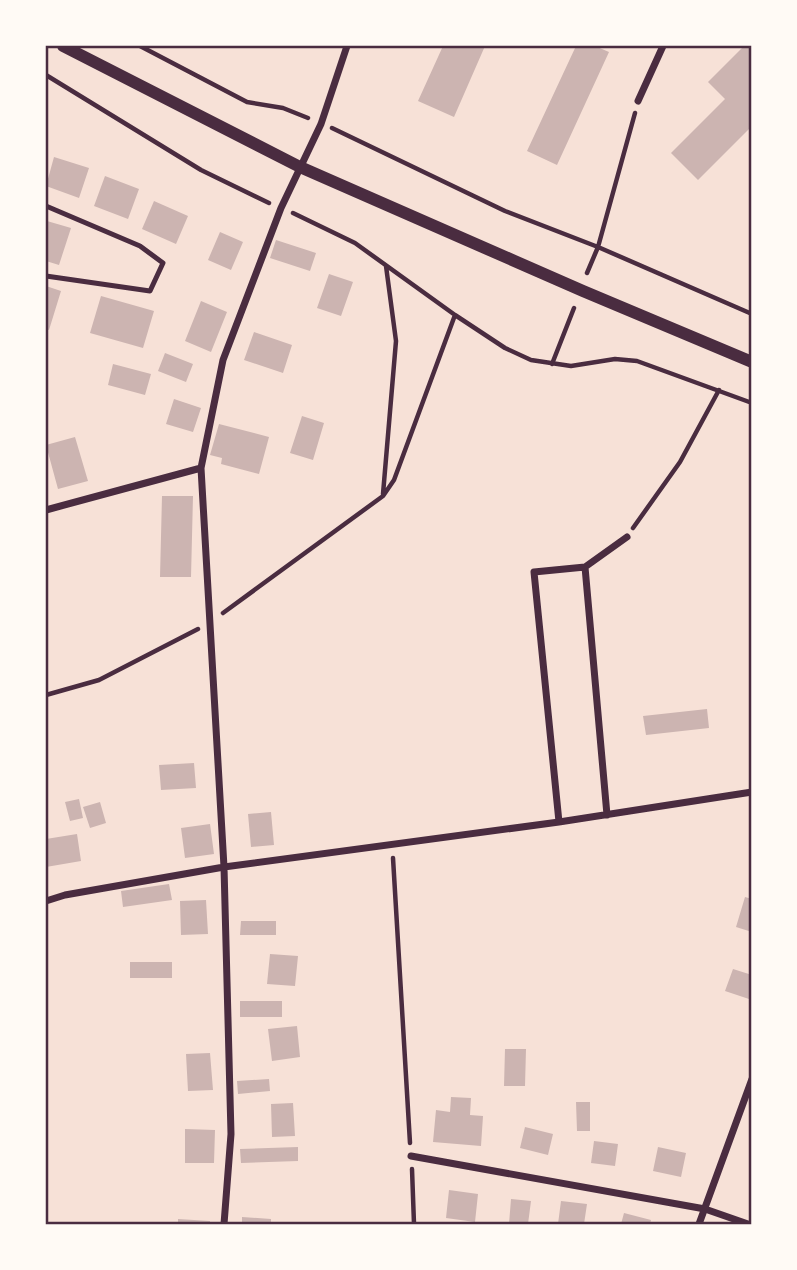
<svg xmlns="http://www.w3.org/2000/svg" width="797" height="1270" font-family="'Noto Sans',sans-serif">
<style>
.building{fill:#ccb4b1}
.lines{fill:none;stroke-linecap:round;stroke-linejoin:round}
.path{stroke:#4a2c40;stroke-width:4.5}
.service{stroke:#4a2c40;stroke-width:5}
.minor{stroke:#4a2c40;stroke-width:7}
.tertiary{stroke:#4a2c40;stroke-width:12}
.neatline{fill:none;stroke:#4a2c40;stroke-width:2.5}
</style>
<rect width="100%" height="100%" fill="#f7e1d7"/>
<path class="building" d="M443 46H485L454 117 418 101Z
M576 46H595L609 52 557 165 527 151Z
M744 46H752V126L698 180 671 153 725 99 708 82Z
M54 157 89 168 79 198 46 186Z
M105 176 139 189 128 219 94 206Z
M154 201 188 216 176 244 142 229Z
M47 221 71 228 59 265 46 261Z
M220 232 243 242 231 270 208 260Z
M276 240 316 253 310 271 270 258Z
M329 274 353 282 341 316 317 308Z
M46 286 61 291 49 330 46 329Z
M101 296 154 311 143 348 90 333Z
M201 301 227 312 211 352 185 341Z
M254 332 292 345 283 373 244 360Z
M165 353 193 364 186 382 158 371Z
M113 364 151 374 145 395 108 385Z
M174 399 201 408 193 432 166 424Z
M302 416 324 423 313 460 290 453Z
M219 424 269 437 259 474 221 464 222 458 210 455Z
M75 437 88 481 58 489 46 445Z
M162 496H193L191 577H160Z
M707 709 709 728 646 735 643 716Z
M194 763 196 788 161 790 159 765Z
M79 799 83 818 70 821 65 802Z
M100 802 106 823 90 828 83 807Z
M271 812 274 845 251 847 248 814Z
M210 824 214 854 185 858 181 828Z
M77 834 81 861 46 867V839Z
M169 884 172 900 123 907 121 891Z
M745 897 752 899V932L736 927Z
M206 900 208 934 181 935 180 901Z
M241 921H276V935H240Z
M270 954 298 956 295 986 267 984Z
M130 962H172V978H130Z
M733 969 752 975V1000L725 991Z
M240 1001H282V1017H240Z
M297 1026 300 1057 272 1061 268 1029Z
M505 1049H526L525 1086H504Z
M210 1053 213 1090 188 1091 186 1054Z
M269 1079 270 1091 238 1094 237 1081Z
M451 1097 471 1098 470 1115 483 1116 481 1146 433 1142 436 1110 450 1112Z
M576 1102H590V1131H577Z
M293 1103 295 1136 272 1137 271 1104Z
M525 1127 553 1134 548 1155 520 1148Z
M185 1129 215 1130 214 1163H185Z
M594 1141 618 1144 615 1166 591 1163Z
M298 1147V1161L241 1163 240 1149Z
M658 1147 686 1153 681 1177 653 1171Z
M449 1190 478 1194 475 1222 446 1218Z
M511 1199 531 1201 528 1224H509Z
M561 1201 587 1204 584 1224H558Z
M624 1213 651 1220 650 1224H621Z
M242 1217 271 1219V1224H242Z
M178 1219 210 1221V1224H178Z"/>
<g class="lines">
<path class="path" d="M140 46 247 102 283 108 308 118
M46 75 201 170 269 203
M332 128 505 211 598 247 752 314
M293 213 355 243 455 315 505 348 531 360 571 366 615 359 637 361 752 403
M587 273 598 247 635 113
M552 364 574 308
M383 494 396 341 386 266
M633 528 680 462 719 390
M223 613 383 496 394 480 455 315
M46 695 99 680 198 629
M393 858 410 1143
M412 1169 414 1224"/>
<path class="service" d="M46 206 140 246 163 263 150 291 46 276"/>
<path class="minor" d="M638 101 663 46
M46 510 201 468
M585 567 627 537
M559 822 534 572 585 567 607 815
M46 901 65 895 224 867 559 822 752 792
M411 1156 705 1209 748 1224
M224 1224 231 1134 224 867 201 468 223 360 281 208 321 124 347 46
M699 1224 752 1079"/>
<path class="tertiary" d="M63 46 300 167 583 291 752 362"/>
</g>
<rect width="797" height="1270" fill="none" stroke="#fffaf5" stroke-width="94"/>
<rect x="47" y="47" width="703" height="1176" class="neatline"/>
</svg>
